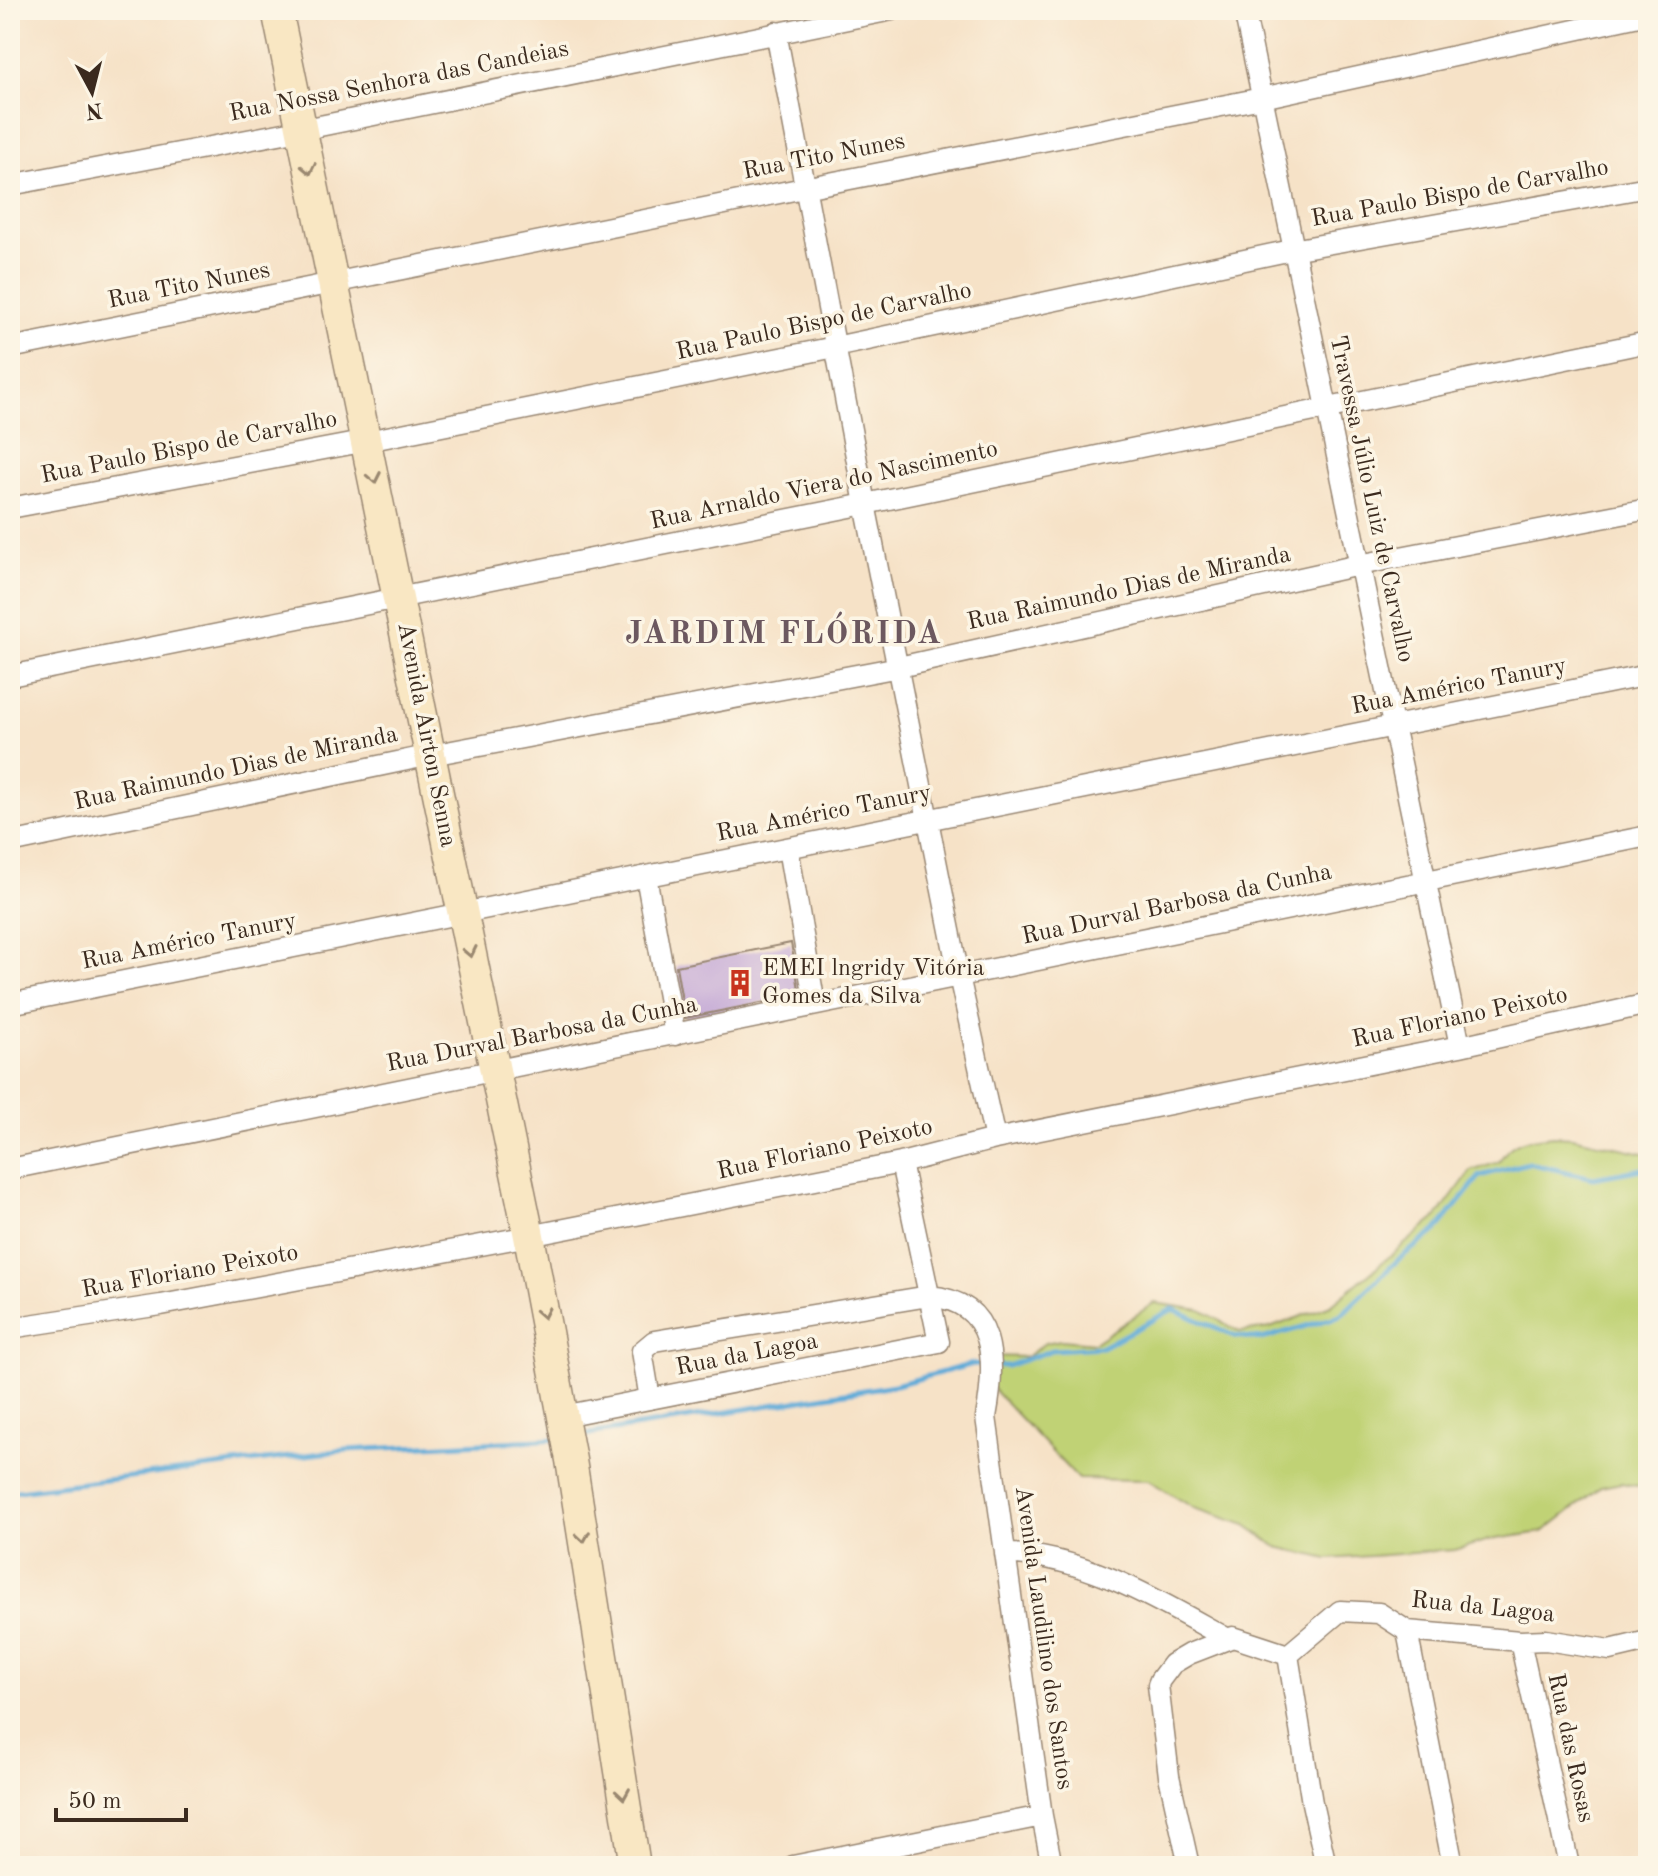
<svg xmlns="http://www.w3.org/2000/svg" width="1658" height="1876" font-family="'Old Standard TT',serif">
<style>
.green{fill:#c0d275;stroke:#7e7e4a;stroke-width:2}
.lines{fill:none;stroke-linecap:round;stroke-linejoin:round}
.stream{stroke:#5fabd8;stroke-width:5}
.building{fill:#c6acd7}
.street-casing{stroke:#988672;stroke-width:23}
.secondary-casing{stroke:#988672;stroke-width:33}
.street{stroke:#fff;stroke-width:20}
.secondary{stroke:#f9e7c3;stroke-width:30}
.oneway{stroke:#9a8870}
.labels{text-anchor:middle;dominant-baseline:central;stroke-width:7;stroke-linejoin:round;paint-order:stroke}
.street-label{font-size:24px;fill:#3b2a1e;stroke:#fcf5e5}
.poi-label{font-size:24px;fill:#3b2a1e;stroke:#fcf5e5;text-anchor:start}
.district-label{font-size:32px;font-weight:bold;letter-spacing:2px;fill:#6c585f;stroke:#fcf5e5}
</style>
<rect width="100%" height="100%" fill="#fcf5e5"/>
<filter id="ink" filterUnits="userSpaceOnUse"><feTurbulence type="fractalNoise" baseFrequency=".0125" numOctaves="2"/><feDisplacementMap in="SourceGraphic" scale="16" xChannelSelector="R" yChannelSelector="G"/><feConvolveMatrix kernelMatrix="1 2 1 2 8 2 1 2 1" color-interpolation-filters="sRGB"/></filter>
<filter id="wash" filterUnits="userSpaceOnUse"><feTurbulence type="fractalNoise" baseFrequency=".006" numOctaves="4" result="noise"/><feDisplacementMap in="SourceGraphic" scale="32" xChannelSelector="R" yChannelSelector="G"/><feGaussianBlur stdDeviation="1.8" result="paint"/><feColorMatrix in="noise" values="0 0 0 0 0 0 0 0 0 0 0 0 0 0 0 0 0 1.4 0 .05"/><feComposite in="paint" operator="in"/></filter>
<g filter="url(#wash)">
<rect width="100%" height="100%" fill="#f6e2c7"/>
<path class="green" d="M1553 1136 1572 1137 1648 1154V1488L1621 1483 1601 1487 1543 1532 1489 1540 1455 1550 1328 1559 1277 1547 1246 1525 1194 1508 1148 1480 1078 1479 985 1381 992 1356 1026 1357 1045 1343 1061 1340 1094 1343 1154 1303 1201 1310 1240 1332 1270 1328 1331 1305 1436 1218 1471 1171 1499 1162C1511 1139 1529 1139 1553 1136Z"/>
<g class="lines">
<path class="stream" d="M998 1366H1008L1052 1350 1102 1347 1173 1309 1234 1336 1262 1339 1340 1316 1399 1259 1436 1231 1480 1176 1528 1163 1593 1178 1648 1168
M577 1436 895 1385 973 1364 984 1365
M10 1492 346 1450 559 1439"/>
</g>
<g id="blocks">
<path class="building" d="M791 943 800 995 685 1018 676 966Z"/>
</g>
</g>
<g filter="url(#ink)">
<use href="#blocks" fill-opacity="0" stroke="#988672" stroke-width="2"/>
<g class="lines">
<g class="street-casing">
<path id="street" d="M1244 10 1460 1046
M776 32 865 504 959 976 995 1139
M10 185 300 130 892 10
M10 348 804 188 1262 98 1648 14
M10 508 367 441 835 347 1292 250 1648 187
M10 676 865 504 1648 342
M10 843 431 755 899 667 1359 565 1648 509
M788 848 815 1005
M646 876 675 1035
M10 1004 1648 675
M10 1169 1648 836
M10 1328 161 1305 529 1236 901 1163 995 1139 1460 1046 1648 1004
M650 1399 642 1351 654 1341 929 1296C998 1302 996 1363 986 1417L1042 1816 1052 1866
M563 1416 939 1342 901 1163
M1005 1554C1081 1553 1163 1603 1228 1639
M1407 1631 1453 1866
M1520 1641 1569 1866
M1288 1655 1312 1803 1326 1866
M793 1866 1042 1816
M1189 1866 1169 1776 1158 1685 1160 1680 1172 1664 1189 1654 1233 1637 1288 1655 1340 1611 1379 1613 1407 1631 1520 1641 1546 1640 1610 1650 1648 1641"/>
</g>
<g class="secondary-casing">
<path id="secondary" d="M277 10 529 1236 571 1460 635 1866"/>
</g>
<use href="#street" class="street"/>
<use href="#secondary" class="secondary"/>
</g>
<defs><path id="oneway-chevron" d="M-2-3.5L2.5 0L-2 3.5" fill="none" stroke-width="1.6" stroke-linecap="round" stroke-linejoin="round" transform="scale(2)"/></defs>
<g class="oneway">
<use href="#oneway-chevron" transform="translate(309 169) rotate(78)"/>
<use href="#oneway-chevron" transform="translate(374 478) rotate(79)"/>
<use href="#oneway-chevron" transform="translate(470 952) rotate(78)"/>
<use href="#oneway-chevron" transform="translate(543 1313) rotate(79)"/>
<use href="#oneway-chevron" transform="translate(583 1537) rotate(81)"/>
<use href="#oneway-chevron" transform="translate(623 1794) rotate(81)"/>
</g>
</g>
<defs>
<g id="building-bare" transform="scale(2.16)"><path d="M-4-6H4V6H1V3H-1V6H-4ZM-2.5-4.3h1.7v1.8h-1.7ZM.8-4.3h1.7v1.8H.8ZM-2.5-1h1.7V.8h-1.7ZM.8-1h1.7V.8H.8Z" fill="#c8321e" stroke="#fcf5e5" stroke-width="2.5" paint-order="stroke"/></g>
</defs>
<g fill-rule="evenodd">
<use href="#building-bare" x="740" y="983"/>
</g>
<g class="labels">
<g class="street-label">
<text transform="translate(399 82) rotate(-11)">Rua Nossa Senhora das Candeias</text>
<text transform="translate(824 157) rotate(-11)">Rua Tito Nunes</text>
<text transform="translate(1460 194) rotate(-10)">Rua Paulo Bispo de Carvalho</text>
<text transform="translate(189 286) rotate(-11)">Rua Tito Nunes</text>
<text transform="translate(824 322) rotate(-12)">Rua Paulo Bispo de Carvalho</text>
<text transform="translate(189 448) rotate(-11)">Rua Paulo Bispo de Carvalho</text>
<text transform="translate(824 486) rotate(-12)">Rua Arnaldo Viera do Nascimento</text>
<text transform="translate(1371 499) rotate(78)">Travessa Júlio Luiz de Carvalho</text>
<text transform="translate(1129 589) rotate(-12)">Rua Raimundo Dias de Miranda</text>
<text transform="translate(1459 687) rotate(-11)">Rua Américo Tanury</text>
<text transform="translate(426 735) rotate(79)">Avenida Airton Senna</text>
<text transform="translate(236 769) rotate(-12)">Rua Raimundo Dias de Miranda</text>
<text transform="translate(824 814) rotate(-11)">Rua Américo Tanury</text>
<text transform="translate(1177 905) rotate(-12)">Rua Durval Barbosa da Cunha</text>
<text transform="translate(189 942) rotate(-11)">Rua Américo Tanury</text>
<text transform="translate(1460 1018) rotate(-12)">Rua Floriano Peixoto</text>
<text transform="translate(542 1035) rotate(-11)">Rua Durval Barbosa da Cunha</text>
<text transform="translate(825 1150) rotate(-12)">Rua Floriano Peixoto</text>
<text transform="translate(190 1272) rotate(-10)">Rua Floriano Peixoto</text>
<text transform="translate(747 1355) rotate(-11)">Rua da Lagoa</text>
<text transform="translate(1483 1608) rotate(6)">Rua da Lagoa</text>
<text transform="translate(1043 1638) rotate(82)">Avenida Laudilino dos Santos</text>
<text transform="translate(1570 1748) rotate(78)">Rua das Rosas</text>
</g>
<g class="poi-label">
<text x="762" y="969">EMEI lngridy Vitória<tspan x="762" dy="28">Gomes da Silva</tspan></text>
</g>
<g class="district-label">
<text x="784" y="635">JARDIM FLÓRIDA</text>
</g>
</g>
<rect width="1658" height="1876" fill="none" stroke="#fcf5e5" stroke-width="40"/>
<g transform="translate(92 92) rotate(173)" stroke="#fcf5e5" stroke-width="6" paint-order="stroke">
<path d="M0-6L14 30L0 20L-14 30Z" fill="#3b2a1e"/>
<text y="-12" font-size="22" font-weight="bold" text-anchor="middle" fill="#3b2a1e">N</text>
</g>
<path d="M56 1808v12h130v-12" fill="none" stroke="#3b2a1e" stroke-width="4"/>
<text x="68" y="1808" font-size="24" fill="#3b2a1e" stroke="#fcf5e5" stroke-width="6" paint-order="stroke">50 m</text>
</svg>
